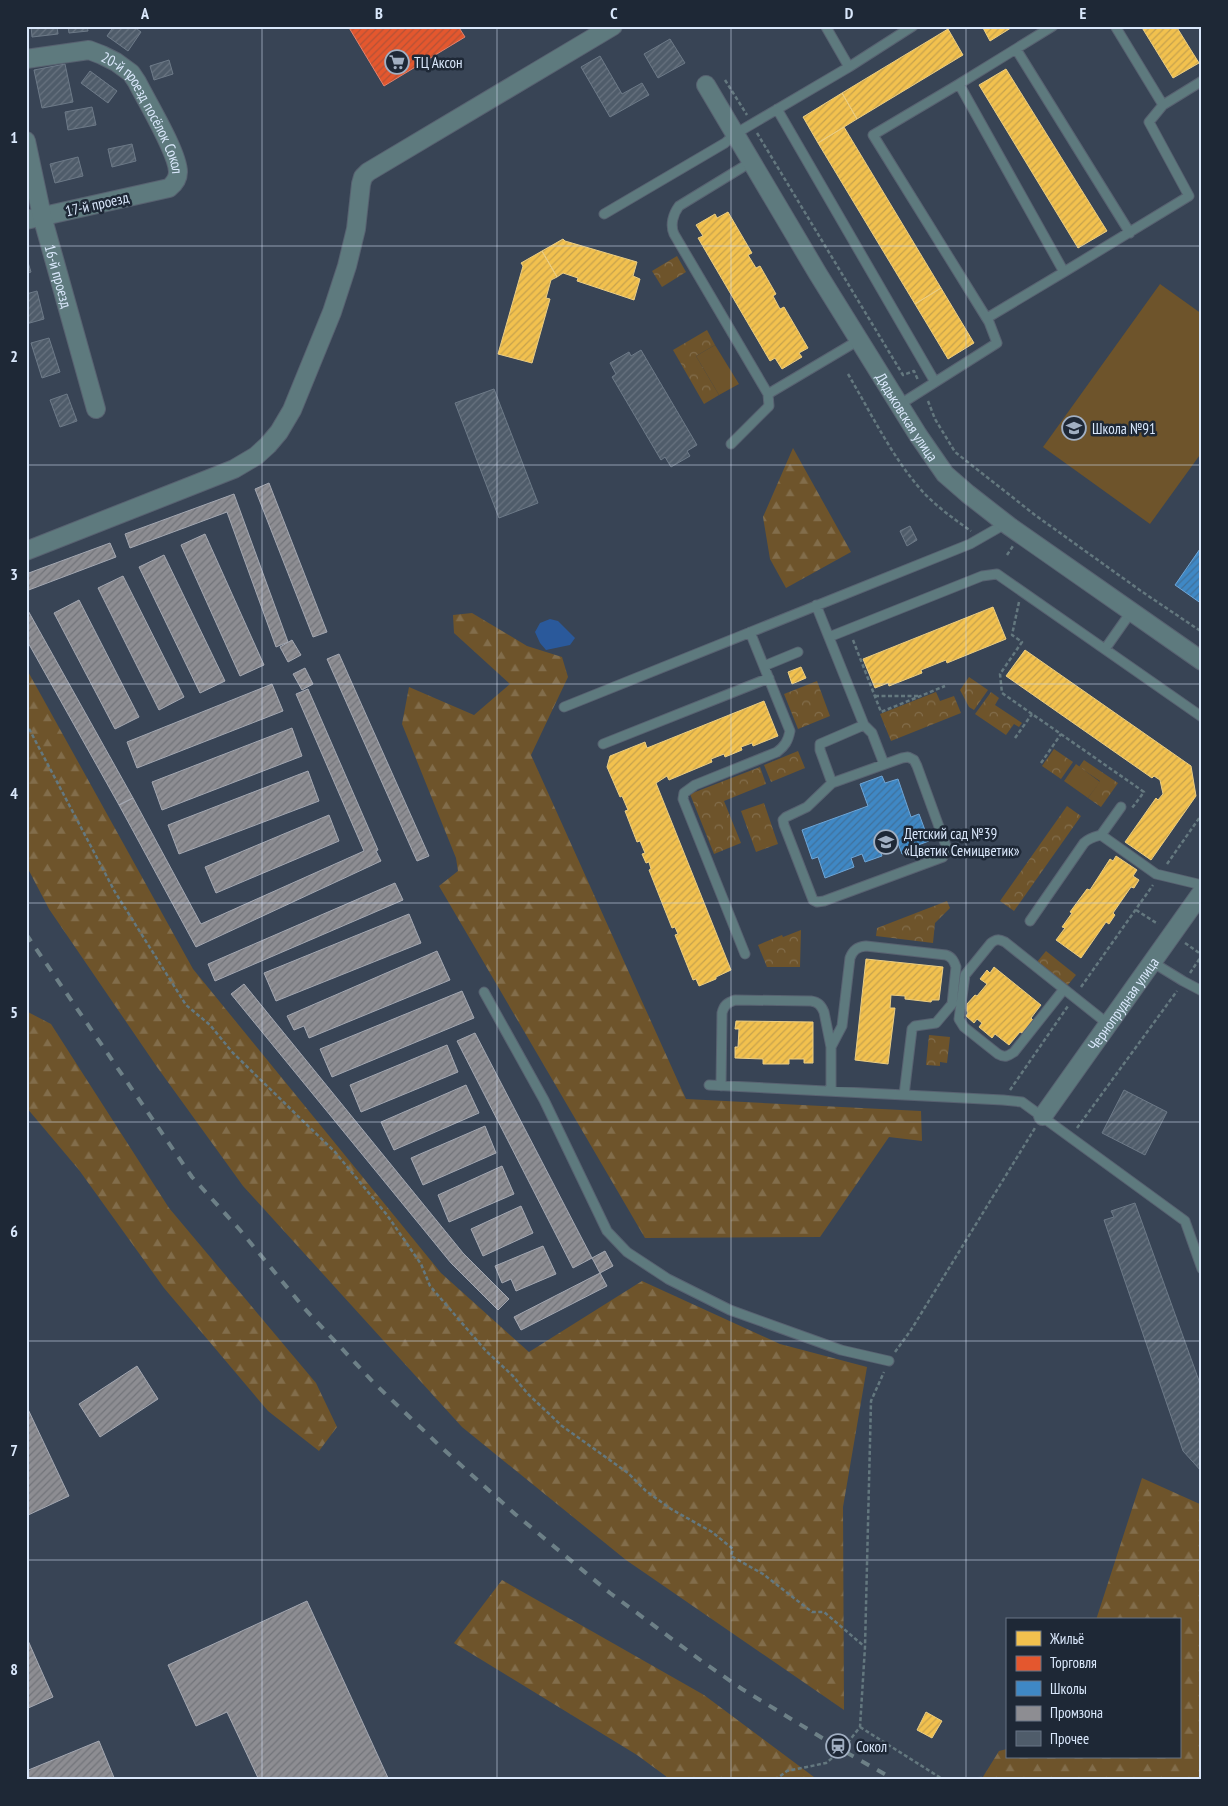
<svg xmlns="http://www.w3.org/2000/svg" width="1228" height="1806" font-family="'PT Sans Narrow',sans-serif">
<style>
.forest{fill:url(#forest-firs)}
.park{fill:url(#park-crowns)}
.garden{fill:#6e542b}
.water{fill:#2a599b}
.homes{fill:url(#homes-hatch);stroke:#ebcd82}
.shops{fill:url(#shops-hatch);stroke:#e1826c}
.schools{fill:url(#schools-hatch);stroke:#6ea5d6}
.industry{fill:url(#industry-hatch);stroke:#a4a8b2}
.building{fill:url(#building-hatch);stroke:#6d7a88}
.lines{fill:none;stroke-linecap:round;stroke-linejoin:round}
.lane-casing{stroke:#586271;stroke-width:11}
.street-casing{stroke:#586271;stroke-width:20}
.path{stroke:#64787f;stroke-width:2.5;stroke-dasharray:4 2.5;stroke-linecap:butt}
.lane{stroke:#5e7a7e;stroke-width:9}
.street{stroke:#5e7a7e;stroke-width:18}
.rail{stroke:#6d8087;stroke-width:4;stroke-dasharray:9 9;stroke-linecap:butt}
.grid{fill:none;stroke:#dae8fc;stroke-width:1;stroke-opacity:0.55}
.labels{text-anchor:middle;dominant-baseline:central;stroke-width:5;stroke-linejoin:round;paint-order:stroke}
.poi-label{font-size:15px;fill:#dae8fc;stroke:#1e2836;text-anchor:start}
.street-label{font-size:15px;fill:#dae8fc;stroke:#1e2836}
.neatline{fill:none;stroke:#dae8fc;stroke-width:2}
.grid-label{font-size:16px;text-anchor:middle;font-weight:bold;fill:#dae8fc}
</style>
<defs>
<pattern id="forest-firs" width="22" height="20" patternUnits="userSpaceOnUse" patternTransform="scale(1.25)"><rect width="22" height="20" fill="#6e542b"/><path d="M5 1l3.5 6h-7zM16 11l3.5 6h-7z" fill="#826d4b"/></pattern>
<pattern id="park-crowns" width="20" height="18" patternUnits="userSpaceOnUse" patternTransform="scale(1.25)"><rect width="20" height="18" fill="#6e542b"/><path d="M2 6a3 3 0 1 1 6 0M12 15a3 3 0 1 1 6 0" fill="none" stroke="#826d4b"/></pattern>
<pattern id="homes-hatch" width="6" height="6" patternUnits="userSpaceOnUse" patternTransform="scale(1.25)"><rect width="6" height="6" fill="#f2c14e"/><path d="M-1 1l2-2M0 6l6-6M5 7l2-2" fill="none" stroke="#c6a24e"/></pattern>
<pattern id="shops-hatch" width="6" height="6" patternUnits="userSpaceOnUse" patternTransform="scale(1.25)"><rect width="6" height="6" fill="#e4572e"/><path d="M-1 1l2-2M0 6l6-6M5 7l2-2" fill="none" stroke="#b35237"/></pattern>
<pattern id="schools-hatch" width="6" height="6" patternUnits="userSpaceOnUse" patternTransform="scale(1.25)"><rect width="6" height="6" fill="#3f88c5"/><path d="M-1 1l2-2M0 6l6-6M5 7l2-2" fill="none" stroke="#40719b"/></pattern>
<pattern id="industry-hatch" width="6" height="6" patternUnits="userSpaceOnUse" patternTransform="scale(1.25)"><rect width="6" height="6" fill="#8d8d92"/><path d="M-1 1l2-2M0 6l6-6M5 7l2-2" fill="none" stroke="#72747a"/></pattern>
<pattern id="building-hatch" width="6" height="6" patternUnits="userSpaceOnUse" patternTransform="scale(1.25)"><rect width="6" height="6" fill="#4f5c6a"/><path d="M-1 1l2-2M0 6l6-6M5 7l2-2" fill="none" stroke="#687380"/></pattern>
</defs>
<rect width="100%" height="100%" fill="#384455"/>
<path class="forest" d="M793 448 851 552 786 588 770 559 763 517Z
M472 613 527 646 562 657 568 677 531 755 686 1099 921 1111 922 1141 889 1137 820 1237 645 1238 439 886 458 871 456 858 402 724 409 687 474 715 510 684 454 633 453 615Z
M26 668 193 969 441 1273 529 1352 642 1281 780 1344 867 1367 843 1507 844 1710 626 1560 462 1427 243 1186 157 1067 49 909 26 865Z
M26 1011 51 1024 169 1208 316 1383 337 1427 319 1451 268 1411 164 1288 79 1170 26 1107Z
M1142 1478 1202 1505V1780H981L999 1751 1007 1749V1757H1179V1620H1096Z
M502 1580 704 1695 818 1780H671L637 1755 454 1643Z"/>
<path class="park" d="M677 256 686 272 662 287 652 271Z
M707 330 715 345 696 356 719 395 704 404 673 350Z
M969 677 988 690 974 710 969 707 960 690Z
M817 681 830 716 798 729 784 694Z
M936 692 940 701 954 696 961 713 891 741 880 714Z
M991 692 999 698 995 705 1022 723 1019 727 1014 724 1006 735 975 714Z
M1054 749 1073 762 1061 779 1042 766Z
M798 751 805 768 771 782 764 765Z
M1084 760 1118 783 1101 807 1088 798 1100 781 1079 767Z
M760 767 766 784 724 801 741 843 714 854 690 794Z
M764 803 778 844 756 852 741 811Z
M1067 806 1081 816 1014 911 1000 901Z
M947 901 950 908 935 923 933 943 876 936 877 928Z
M801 930 800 967H767L758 945 782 935 783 937Z
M1046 951 1076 975 1067 986 1037 962Z
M929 1035 950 1037 947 1063 940 1062V1066L926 1065Z"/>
<path class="garden" d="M1160 284 1202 314V452L1150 524 1043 447Z
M715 345 739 384 719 395 696 356Z
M1076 764 1100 782 1088 798 1064 781Z"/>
<path class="water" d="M550 619 558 621 575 638 570 645 546 650 540 643 535 632 540 623Z"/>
<path class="homes" d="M982 26H1014L990 41Z
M1141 26H1176L1199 63 1173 78Z
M948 29 963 55 857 119 842 93Z
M1006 69 1107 231 1078 248 979 85Z
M842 93 857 119 818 143 803 117Z
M844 127 941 288 915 304 818 143Z
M728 212 752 253 748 255 756 268 760 266 776 294 773 296 780 309 784 307 808 348 799 353 802 357 782 369 775 358 770 361 698 238 703 236 696 225 715 214 717 218Z
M563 239 565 241 637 262 633 276 640 279 634 300 577 281 578 278 563 273 557 277 542 251Z
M542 251 557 277 551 280 546 298 550 299 532 363 498 354 523 266 521 263Z
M941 288 974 343 948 359 915 304Z
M993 607 1006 639 947 663 946 660 921 670 922 673 889 686 888 683 875 688 863 659Z
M1025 650 1191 766 1196 796 1151 860 1125 842 1156 798 1158 800 1163 794 1160 780 1154 776 1152 778 1006 676Z
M801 667 806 678 792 684 788 672Z
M764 701 778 736 753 746 752 743 741 747 742 750 725 757 724 754 711 759 712 762 669 780 667 776 656 783 731 970 716 977V979L699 986 696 979 693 980 675 935 678 934 675 927 672 928 649 870 651 869 649 862 646 863 642 854 645 853 640 841 637 842 625 811 628 810 622 796 620 797 607 767 610 756 645 742 647 748Z
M1116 856 1137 870 1133 876 1139 880 1134 888 1131 887 1113 913 1115 915 1109 924 1106 922 1081 958 1056 940 1065 928 1062 927 1072 913 1070 912 1087 889 1090 890 1110 859 1113 861Z
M866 959 943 967 939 1000H932L931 1002 905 999V996L891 995 890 1008H895L888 1064 855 1060Z
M994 967 1041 1005 1031 1018 1033 1020 1022 1033 1020 1032 1009 1045 995 1034 992 1038 979 1027 982 1023 977 1019 974 1023 966 1016 968 1013 967 1011V1004L975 995 977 996 987 984 980 979 987 970 990 973Z
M736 1021 813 1022V1063H804V1059H789V1064H763V1059L735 1058V1047H738L739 1029H735Z
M926 1712 942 1721 932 1738 917 1730Z"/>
<path class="shops" d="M348 26H458L465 37 384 86Z"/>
<path class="schools" d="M1202 546V604L1175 585Z
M882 776 885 783 898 779 911 817 919 814 929 841 910 848 911 851 902 854 898 843 880 850 882 856 865 862 862 854 851 858 854 867 825 878 818 857 812 859 802 830 868 806 860 784Z"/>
<path class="industry" d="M269 483 327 632 313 637 255 489Z
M234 494 288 642 276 647 227 512 130 548 125 534Z
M205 534 264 665 240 676 181 545Z
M110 543 116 557 26 591V574Z
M164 555 225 681 200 693 139 567Z
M123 576 184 697 159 710 98 588Z
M79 600 139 717 115 729 54 613Z
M26 607 133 798 119 805 26 639Z
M292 640 301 655 288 662 280 647Z
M339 654 429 856 417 861 327 659Z
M305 668 313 684 302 690 293 674Z
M272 684 283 711 137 768 127 742Z
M308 689 378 850 376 851 381 861 196 947 119 805 133 798 201 924 364 851 296 694Z
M292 728 302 756 162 810 152 782Z
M308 771 319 801 179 854 168 825Z
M329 815 339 841 216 893 205 867Z
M395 883 403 900 215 981 208 964Z
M409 914 421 943 276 1001 264 973Z
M437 951 450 980 309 1038 304 1026 294 1030 287 1016Z
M244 984 463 1253 509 1299 498 1310 451 1263 231 994Z
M462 991 474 1018 332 1077 320 1049Z
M475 1033 592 1258 573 1268 457 1041Z
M447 1045 458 1072 361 1112 350 1085Z
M466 1085 479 1113 394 1150 381 1122Z
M485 1126 496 1153 423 1185 411 1158Z
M502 1166 514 1194 449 1222 438 1195Z
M521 1206 533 1233 483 1256 471 1229Z
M543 1246 556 1274 516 1291 511 1279 502 1283 495 1266Z
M605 1251 613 1266 600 1273 592 1258Z
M600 1273 607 1286 521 1330 514 1317Z
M137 1366 158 1399 100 1437 79 1404Z
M26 1405 69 1496 26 1516Z
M307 1601 389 1780H259L227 1712 196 1726 168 1665Z
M26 1636 53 1697 26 1709Z
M99 1741 115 1780H26V1771Z"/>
<path class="building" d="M31 26H57L58 34 32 37Z
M68 26H87L88 31 69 33Z
M114 26H133L141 32 128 51 107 36Z
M670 39 685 63 658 78 644 54Z
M600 56 622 94 642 83 649 95 610 117 581 67Z
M169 60 173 74 154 80 150 66Z
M65 64 73 102 42 108 34 70Z
M90 71 117 91 108 103 81 83Z
M92 107 96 125 68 130 65 112Z
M132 144 136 161 112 167 108 149Z
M78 157 83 176 55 183 50 164Z
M26 256 31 272 26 274Z
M37 291 44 319 26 324V294Z
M49 338 60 372 42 378 31 343Z
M641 350 697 445 687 451 690 456 671 467 665 457 661 460 612 377 616 374 610 363 629 352 631 356Z
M494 389 538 503 499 518 455 403Z
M67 394 77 421 60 427 50 400Z
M910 526 917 540 907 546 900 531Z
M1124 1090 1167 1112 1145 1155 1102 1133Z
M1135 1203 1202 1389V1472L1183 1451 1104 1220 1114 1217 1111 1211Z"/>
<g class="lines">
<g class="lane-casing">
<path id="lane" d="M1053 26 959 84 1064 272 1189 196 1149 122 1163 105
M1115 26 1163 105 1202 81
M826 27 849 67 913 26
M1016 49 1130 233
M777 109 935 382
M751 162 679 206C673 214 670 225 674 234L768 394 859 340
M604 214 725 143 735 134 849 67
M987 318 1064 272
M899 405 997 343 989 322 873 135 959 84
M731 444 769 406 768 394
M816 605 864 725 872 733 884 764
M829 637 982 576 997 574 1202 717
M1105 649 1131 612
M764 666 798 652
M564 707 970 544 1005 524
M603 744 769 678
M908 757 914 760 917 766 946 846V852L943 857 824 901 817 902 813 900 784 825 783 820 786 817 807 807 832 783 902 758Z
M832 783 820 750V744L864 725
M1101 835 1121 807
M1030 921 1084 843C1089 838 1094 837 1101 835L1156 874 1202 885
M745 954 683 799 684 793 695 785 777 752C785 746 788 741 790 731L750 632
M1152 962 1183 981 1202 991
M1064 989 1014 1052C1008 1056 1005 1058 998 1054L964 1027 959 1019 965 975 991 943C996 939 999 939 1005 942L1108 1024
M484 992 544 1100 607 1231 627 1252 668 1279 730 1310 841 1350 889 1361
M831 1047 842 1026 850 958C853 950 857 947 866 946L946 955C952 957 954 961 956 967L952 1004 936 1023 915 1026 912 1029 904 1095
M709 1085 1003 1100 1022 1102 1185 1221 1202 1269
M721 1086 722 1013C724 1005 727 1003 735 1000L811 1001C818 1002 821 1005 824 1012L831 1047V1091"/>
</g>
<g class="street-casing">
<g id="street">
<path id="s1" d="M26 59 89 50 102 55 116 62 131 73 137 82C147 102 178 153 178 172 178 179 174 184 169 188L26 220"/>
<path id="s2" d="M706 85 818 274 918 435 945 474 968 494 1009 526 1202 661"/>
<path id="s3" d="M26 141 42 216 96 409"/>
<path d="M26 551 234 469 256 456 268 445 279 432 292 410 332 312 347 266 356 229 361 184 363 177 368 172 613 26"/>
<path id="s4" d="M1043 1116 1202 892"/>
</g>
</g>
<path class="path" d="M725 80 747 115
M757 133 903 375 914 371 918 380
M848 374C871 413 893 459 923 492 937 507 954 519 971 531
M928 401 935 419 955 452 1035 515 1141 591 1202 632
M1007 555 1013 546
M1019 602 1012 635 1022 642 1000 674 1002 693 1144 792 1132 808
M853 640 881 712 945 686
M875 696H919
M26 723 115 892 186 1005 210 1025 233 1053 335 1152 387 1215 421 1264 430 1286 486 1351 513 1376 528 1394 562 1426 628 1473 646 1491 671 1509 712 1532 733 1549 731 1556 763 1574 812 1612H824L865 1647
M1015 738 1032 714
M1041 763 1061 734
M1167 864 1202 814
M1136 910 1158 924
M1185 943 1202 955
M1190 973 1202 955
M1081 987 1153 885
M1010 1090 1068 1006
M1077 1128 1177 991
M895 1352 911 1330 1035 1128
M860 1727 944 1780
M775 1780 787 1771 826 1763 842 1750 860 1727 865 1647 871 1401 884 1372
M952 1780 983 1778 988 1780"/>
<use href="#lane" class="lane"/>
<use href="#street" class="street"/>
<path class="rail" d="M26 934 192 1177 240 1230 304 1308 374 1383 442 1448 515 1514 610 1593 703 1662 742 1689 842 1750 895 1780"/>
</g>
<path class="grid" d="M262 26V1780M497 26V1780M731 26V1780M966 26V1780M26 246H1202M26 465H1202M26 684H1202M26 903H1202M26 1122H1202M26 1341H1202M26 1560H1202"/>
<defs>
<g id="supermarket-ring" transform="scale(1.25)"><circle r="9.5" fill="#1e2836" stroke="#a1afc2" stroke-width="1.5"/><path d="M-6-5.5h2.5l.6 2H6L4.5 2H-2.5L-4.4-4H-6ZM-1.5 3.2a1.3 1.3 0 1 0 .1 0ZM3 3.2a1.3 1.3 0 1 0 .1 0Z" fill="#a1afc2"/></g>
<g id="school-ring" transform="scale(1.25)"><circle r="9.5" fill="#1e2836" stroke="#a1afc2" stroke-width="1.5"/><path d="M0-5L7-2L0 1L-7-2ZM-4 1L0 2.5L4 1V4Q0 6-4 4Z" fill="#a1afc2"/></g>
<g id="station-ring" transform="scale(1.25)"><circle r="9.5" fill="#1e2836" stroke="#a1afc2" stroke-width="1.5"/><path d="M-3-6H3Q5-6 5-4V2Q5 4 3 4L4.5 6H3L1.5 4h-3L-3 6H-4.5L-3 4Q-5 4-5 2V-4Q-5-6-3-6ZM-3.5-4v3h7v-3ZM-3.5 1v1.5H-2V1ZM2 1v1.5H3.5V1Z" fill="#a1afc2"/></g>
</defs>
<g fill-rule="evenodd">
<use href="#supermarket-ring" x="397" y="62"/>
<use href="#school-ring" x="1074" y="428"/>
<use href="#school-ring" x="886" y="842"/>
<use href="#station-ring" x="838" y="1746"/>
</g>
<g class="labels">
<g class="poi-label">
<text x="414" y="62">ТЦ Аксон</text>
<text x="1092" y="428">Школа №91</text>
<text x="904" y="833">Детский сад №39<tspan x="904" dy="17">«Цветик Семицветик»</tspan></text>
<text x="856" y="1746">Сокол</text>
</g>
<g class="street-label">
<text stroke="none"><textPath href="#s1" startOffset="151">20-й проезд посёлок Сокол</textPath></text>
<text transform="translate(97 204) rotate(-13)">17-й проезд</text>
<text stroke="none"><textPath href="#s3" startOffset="139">16-й проезд</textPath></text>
<text stroke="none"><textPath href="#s2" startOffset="388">Дядьковская улица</textPath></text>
<text stroke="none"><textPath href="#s4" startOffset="138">Чернопрудная улица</textPath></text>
</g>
</g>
<rect width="1228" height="1806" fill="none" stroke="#1e2836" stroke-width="55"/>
<rect x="1006" y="1618" width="175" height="140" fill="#1e2836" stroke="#697585"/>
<rect x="1016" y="1631" width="25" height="15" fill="#f2c14e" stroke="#697585"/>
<text x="1050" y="1644" font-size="15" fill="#dae8fc">Жильё</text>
<rect x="1016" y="1656" width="25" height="15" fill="#e4572e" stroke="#697585"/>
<text x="1050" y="1668" font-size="15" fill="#dae8fc">Торговля</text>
<rect x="1016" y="1681" width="25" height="15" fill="#3f88c5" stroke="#697585"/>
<text x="1050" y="1694" font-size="15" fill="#dae8fc">Школы</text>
<rect x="1016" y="1706" width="25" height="15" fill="#8d8d92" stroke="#697585"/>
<text x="1050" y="1718" font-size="15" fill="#dae8fc">Промзона</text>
<rect x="1016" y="1731" width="25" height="15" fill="#4f5c6a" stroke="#697585"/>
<text x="1050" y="1744" font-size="15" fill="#dae8fc">Прочее</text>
<rect x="28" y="28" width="1172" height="1750" class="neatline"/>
<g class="grid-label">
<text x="145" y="19">A</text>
<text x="379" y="19">B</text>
<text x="614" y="19">C</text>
<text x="849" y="19">D</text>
<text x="1083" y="19">E</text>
<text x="14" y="143">1</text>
<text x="14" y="362">2</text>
<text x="14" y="580">3</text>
<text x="14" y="799">4</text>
<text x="14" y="1018">5</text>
<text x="14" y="1237">6</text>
<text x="14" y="1456">7</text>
<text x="14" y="1675">8</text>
</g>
</svg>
